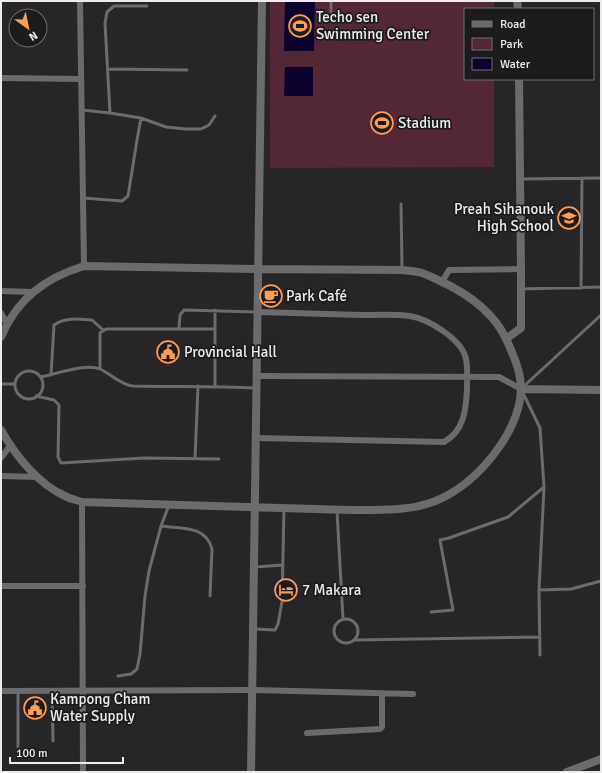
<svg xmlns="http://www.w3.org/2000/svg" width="602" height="773" font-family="Signika,sans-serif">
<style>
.green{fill:#532736}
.water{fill:#0d022e}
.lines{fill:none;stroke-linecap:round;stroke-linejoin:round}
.service{stroke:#6b6a6c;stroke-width:3}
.minor{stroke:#6b6a6c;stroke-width:6}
.tertiary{stroke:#6b6a6c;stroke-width:8}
.labels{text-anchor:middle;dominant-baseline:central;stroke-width:3.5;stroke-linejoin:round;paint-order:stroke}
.poi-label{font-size:15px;fill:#eeecee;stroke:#1e1b1e;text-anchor:start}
</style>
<rect width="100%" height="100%" fill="#272528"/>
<path class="green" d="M270 1H494V9H465V79H494V167L270 168Z"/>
<path class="water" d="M285 1H315L314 51H284Z
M285 67H313V96H284Z"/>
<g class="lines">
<path class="service" d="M331 12V1
M108 69 187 70
M82 110 110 113 141 118 166 127 185 129H201L209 125 215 116
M110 113 105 23 107 12 114 6H147
M521 179 601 178
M83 198 122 201 128 196 137 140 141 118
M401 204 402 268
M581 288 582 178
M521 289 601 287
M179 328 180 315 184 310 256 312
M215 329V310
M100 369V333L106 329H215V386
M15 385a14 14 0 1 1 28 0a14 14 0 1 1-28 0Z
M51 375 54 325C65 317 79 319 92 320L103 330
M41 377C55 374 87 363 100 369 111 374 121 385 133 386 173 387 214 386 255 388
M1 384H15
M523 387 601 315
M523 393 540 428 544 487 539 590 540 655
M36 396 54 400 59 405 58 457 61 463 144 458 219 459
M195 459 198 386
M337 511 343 619
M161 526C181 529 206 525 212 549L210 596
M255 567 283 565
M539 590 571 589 601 581
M431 612 453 610 440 540 449 538 508 517 544 487
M334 631a12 12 0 1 1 24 0a12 12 0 1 1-24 0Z
M254 629 275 630 278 624 282 602 284 508
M354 640 540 637
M118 676 131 674 137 669 140 654 145 596 149 571 161 526 169 505
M52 691 53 741
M18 747V691"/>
<path class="minor" d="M80 1 84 266
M1 78 81 79
M442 282 449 270 521 269
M1 291 33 292
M1 313 7 324
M257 376 499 377 521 389
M256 438 444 442C464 431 466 410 467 389 467 380 468 368 466 359 462 339 428 319 410 316 395 314 377 315 361 315 327 314 292 313 258 312
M1 458 10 446
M1 476 37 477
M82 502 83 772
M1 586H83
M1 691 253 690 413 694
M307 733 380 729 382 727V693"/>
<path class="tertiary" d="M517 1 518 9
M1 337C17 299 45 278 84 266L258 269 402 270C408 271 416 271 422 273 428 275 433 278 438 280 467 293 495 312 508 343 514 357 521 372 521 389 520 430 482 476 448 495 439 500 428 504 419 506 412 508 405 508 398 509 371 511 343 510 316 509 238 507 160 505 82 502 77 500 70 499 65 496 38 484 15 455 1 430
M506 339 521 328V269L519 79
M521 389 601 390
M251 772 262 1
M567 772 601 759"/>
</g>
<defs>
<g id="stadium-ring" transform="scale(1.15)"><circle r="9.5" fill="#1e1b1e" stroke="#fc9d54" stroke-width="1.5"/><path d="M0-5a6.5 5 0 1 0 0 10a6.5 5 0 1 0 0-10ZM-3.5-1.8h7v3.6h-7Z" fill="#fc9d54"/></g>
<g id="school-ring" transform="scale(1.15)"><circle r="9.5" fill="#1e1b1e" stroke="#fc9d54" stroke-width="1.5"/><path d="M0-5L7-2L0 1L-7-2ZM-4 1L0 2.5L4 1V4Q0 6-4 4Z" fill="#fc9d54"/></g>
<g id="cafe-ring" transform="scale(1.15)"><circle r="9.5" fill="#1e1b1e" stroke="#fc9d54" stroke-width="1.5"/><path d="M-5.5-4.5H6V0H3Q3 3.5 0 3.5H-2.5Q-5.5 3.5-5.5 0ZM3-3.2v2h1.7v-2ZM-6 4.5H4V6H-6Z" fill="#fc9d54"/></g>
<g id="civic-ring" transform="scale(1.15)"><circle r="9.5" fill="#1e1b1e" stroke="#fc9d54" stroke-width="1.5"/><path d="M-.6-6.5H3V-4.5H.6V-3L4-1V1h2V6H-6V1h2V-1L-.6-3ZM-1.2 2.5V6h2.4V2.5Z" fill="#fc9d54"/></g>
<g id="hotel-ring" transform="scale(1.15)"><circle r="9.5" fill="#1e1b1e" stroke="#fc9d54" stroke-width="1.5"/><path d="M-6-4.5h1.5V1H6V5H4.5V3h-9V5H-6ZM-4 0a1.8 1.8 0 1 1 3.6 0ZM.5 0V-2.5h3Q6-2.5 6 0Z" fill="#fc9d54"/></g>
</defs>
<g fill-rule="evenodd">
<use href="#stadium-ring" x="300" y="26"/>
<use href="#stadium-ring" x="382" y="123"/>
<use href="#school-ring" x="569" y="218"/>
<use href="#cafe-ring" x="271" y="296"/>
<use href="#civic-ring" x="168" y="352"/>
<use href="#hotel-ring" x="286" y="590"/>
<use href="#civic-ring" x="35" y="708"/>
</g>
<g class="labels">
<g class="poi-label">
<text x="316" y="17">Techo sen<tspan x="316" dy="17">Swimming Center</tspan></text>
<text x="398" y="123">Stadium</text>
<text x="554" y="209" text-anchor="end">Preah Sihanouk<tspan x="554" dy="17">High School</tspan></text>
<text x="286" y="296">Park Café</text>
<text x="184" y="352">Provincial Hall</text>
<text x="302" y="590">7 Makara</text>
<text x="50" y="699">Kampong Cham<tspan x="50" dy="17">Water Supply</tspan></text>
</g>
</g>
<rect width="602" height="773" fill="none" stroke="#eeecee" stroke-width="4"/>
<rect x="464" y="8" width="130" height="72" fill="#1e1b1e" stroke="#716f71"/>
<rect x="472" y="21" width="20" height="6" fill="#6b6a6c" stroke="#716f71"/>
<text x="500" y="28" font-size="12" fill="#eeecee">Road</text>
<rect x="472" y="38" width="20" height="12" fill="#532736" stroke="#716f71"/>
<text x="500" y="48" font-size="12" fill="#eeecee">Park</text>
<rect x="472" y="58" width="20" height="12" fill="#0d022e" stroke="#716f71"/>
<text x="500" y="68" font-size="12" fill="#eeecee">Water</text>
<g transform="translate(28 28) rotate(147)"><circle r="19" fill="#1e1b1e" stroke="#716f71"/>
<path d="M0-3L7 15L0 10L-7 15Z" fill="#fc9d54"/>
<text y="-6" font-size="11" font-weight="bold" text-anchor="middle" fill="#eeecee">N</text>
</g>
<path d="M10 757v6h113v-6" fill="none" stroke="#eeecee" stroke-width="2"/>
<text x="16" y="757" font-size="12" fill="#eeecee" stroke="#1e1b1e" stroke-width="3" paint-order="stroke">100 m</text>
</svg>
